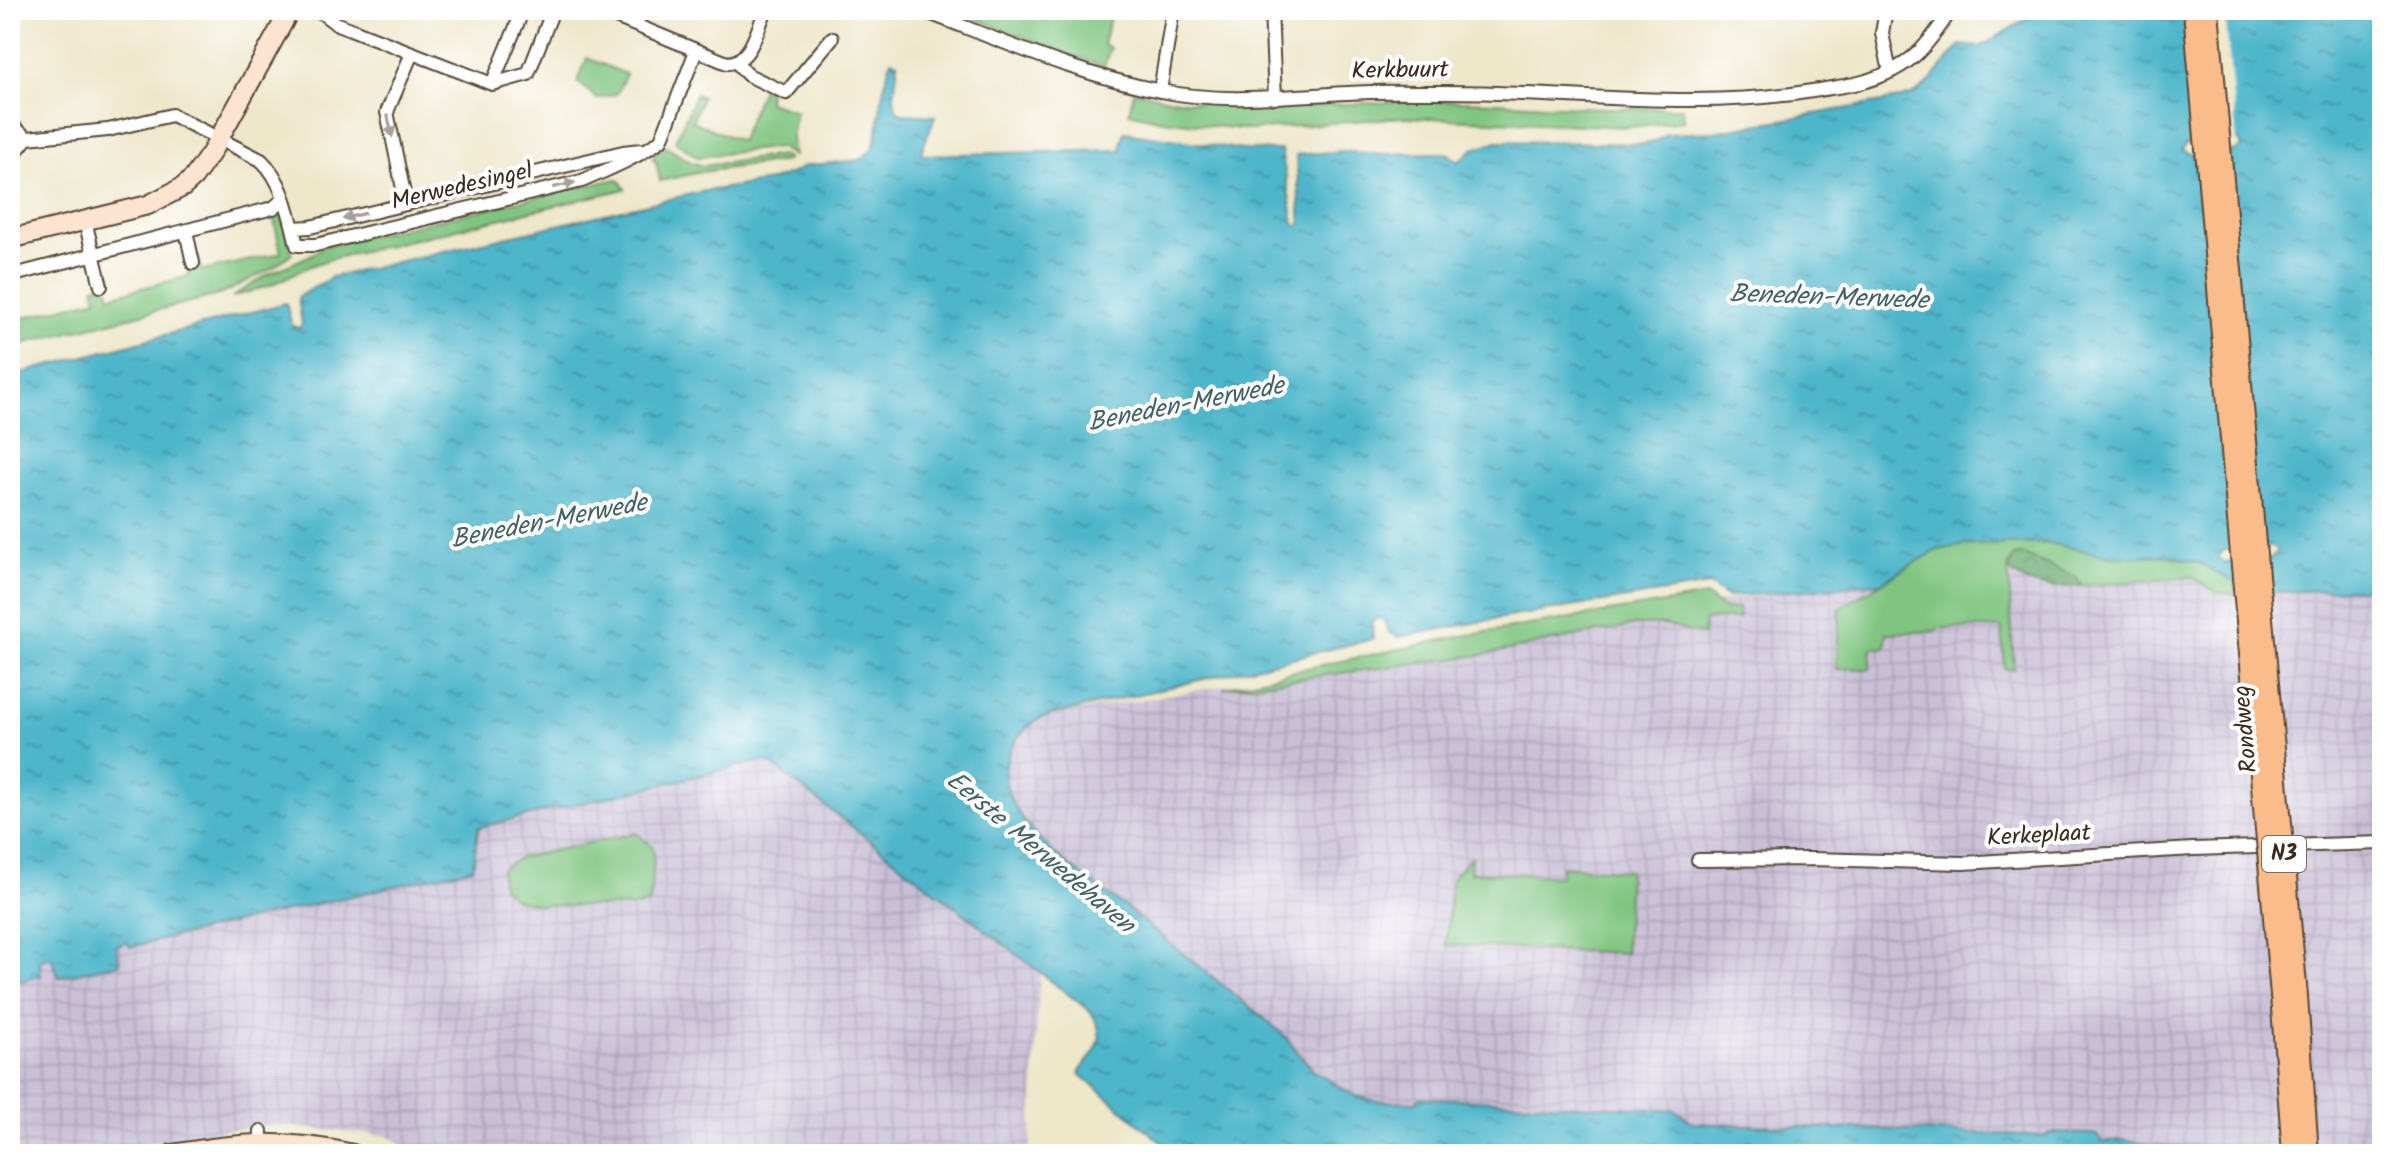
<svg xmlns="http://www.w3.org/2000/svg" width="2392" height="1164" font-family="Kalam,sans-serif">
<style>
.industrial{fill:url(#industrial-grid)}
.green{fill:#7fc580;stroke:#5d784f;stroke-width:2}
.forest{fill:url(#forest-crowns);stroke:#516a46;stroke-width:2}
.water{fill:url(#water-ripples);stroke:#447074;stroke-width:2;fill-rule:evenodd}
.pier{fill:#eee7ca}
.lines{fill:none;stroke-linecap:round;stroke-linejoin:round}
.street-casing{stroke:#564638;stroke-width:16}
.secondary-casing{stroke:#564638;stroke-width:22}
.primary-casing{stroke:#564638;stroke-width:24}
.street{stroke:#fff;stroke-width:12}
.secondary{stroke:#fde4d0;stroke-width:18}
.primary{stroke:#f9bc8a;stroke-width:20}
.primary-bridge-casing{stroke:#564638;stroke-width:24;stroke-linecap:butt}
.primary-bridge{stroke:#f9bc8a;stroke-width:20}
.oneway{fill:#a79f9a}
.labels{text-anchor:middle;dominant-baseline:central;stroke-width:8;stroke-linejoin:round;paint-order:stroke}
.shield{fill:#fff;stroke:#766a62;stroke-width:2}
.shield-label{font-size:22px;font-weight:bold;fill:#3b2a1e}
.street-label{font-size:24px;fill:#3b2a1e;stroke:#fff}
.water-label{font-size:26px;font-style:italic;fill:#426263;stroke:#fff}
</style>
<defs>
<pattern id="industrial-grid" width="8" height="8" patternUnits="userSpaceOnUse" patternTransform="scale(2)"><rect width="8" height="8" fill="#c9bfd7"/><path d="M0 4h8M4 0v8" fill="none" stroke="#aea4b8"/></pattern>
<pattern id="forest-crowns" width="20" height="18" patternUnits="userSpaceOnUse" patternTransform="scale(2)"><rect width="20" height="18" fill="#67aa6e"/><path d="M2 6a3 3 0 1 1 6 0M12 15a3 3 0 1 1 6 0" fill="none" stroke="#568b5a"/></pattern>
<pattern id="water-ripples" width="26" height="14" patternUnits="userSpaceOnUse" patternTransform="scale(2)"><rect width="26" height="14" fill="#4db6cb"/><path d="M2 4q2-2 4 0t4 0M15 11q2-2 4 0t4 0" fill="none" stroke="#4194a4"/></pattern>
</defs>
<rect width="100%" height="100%" fill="#fff"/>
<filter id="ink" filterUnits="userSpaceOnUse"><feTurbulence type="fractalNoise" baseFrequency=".0125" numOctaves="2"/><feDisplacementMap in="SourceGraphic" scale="16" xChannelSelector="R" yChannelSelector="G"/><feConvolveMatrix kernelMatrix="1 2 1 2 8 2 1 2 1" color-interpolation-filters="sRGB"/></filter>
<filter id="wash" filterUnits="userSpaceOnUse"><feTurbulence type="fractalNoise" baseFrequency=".006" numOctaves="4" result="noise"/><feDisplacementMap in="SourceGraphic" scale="32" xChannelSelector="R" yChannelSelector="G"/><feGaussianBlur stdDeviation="1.8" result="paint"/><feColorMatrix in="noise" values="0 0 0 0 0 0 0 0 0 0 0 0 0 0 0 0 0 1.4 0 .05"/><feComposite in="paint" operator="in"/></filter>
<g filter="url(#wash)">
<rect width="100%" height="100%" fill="#eee7ca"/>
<path class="industrial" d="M2382 559V1154H1452L1364 1119 1045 869 1010 798 1003 769 1008 748 1038 717 1957 562Z
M755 754 1040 967 1030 1154H417L389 1136 275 1125 226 1130 149 1143 127 1154H10V933Z"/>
<path class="green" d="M952 10H1112L1103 44 1110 48 1104 67Z
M587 58 626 74 617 94 597 99 578 82Z
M763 86 769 89 768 102 796 111 791 138 793 156 779 147 697 157 675 141 696 94 702 97 692 121 740 141Z
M1134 91C1238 118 1339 101 1445 101 1489 100 1534 105 1579 107 1614 109 1649 108 1683 108V121L1629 127 1403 117 1250 130 1162 120 1129 112Z
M663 145 693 163 704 166 781 155 787 159 785 161 701 172 660 181 656 161H654L653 156Z
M616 179 620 181 625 189 331 259 310 266 271 285 232 297 267 275 311 255 324 246Z
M280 210 292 253 274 267 222 294 10 347V305H14L18 319 97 299 94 287 107 284 110 296 189 276 186 262 199 259 202 271 281 253 273 215Z
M2048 543 2116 557 2161 555 2176 557 2202 564 2236 583 2237 594 2218 593 2191 577 2082 586 2075 576 2014 556 2008 565 2014 669H2005L2002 628H1938L1936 631 1887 633 1885 648H1872L1870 669H1836L1840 608 1937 550 1964 545Z
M1706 596 1724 609 1738 608 1739 618 1705 620 1703 635 1665 625H1635L1482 655 1223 688 1312 667 1462 636Z
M636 833 652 846 654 855 650 903 637 907 539 905 514 898 502 886 501 869 520 858Z
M1471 857 1470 872 1561 876 1562 866 1629 871 1625 953 1446 945 1452 878Z"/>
<path class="forest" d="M2023 555 2075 576 2082 586C2056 587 2028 590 2009 570L2014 556Z"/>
<path class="water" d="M2041 10H2382V588L2275 592 2236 583 2202 564 2176 557 2161 555 2116 557 2048 543 1964 545 1937 550 1880 583 1727 597 1709 585 1495 619 1399 637 1390 633 1383 619 1377 618 1372 622 1373 639 1043 717C1027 725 1017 735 1010 751 980 818 1096 883 1138 917 1182 953 1226 988 1271 1024L1286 1038 1313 1070 1355 1096 1377 1101 1417 1102 1419 1098 1451 1099 1675 1110 1693 1123 2047 1136 2049 1133 2094 1134 2098 1135 2102 1143 2125 1139 2153 1146 2227 1148 2251 1152 2382 1154H1175L1079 1073C1096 1048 1109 1041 1091 1012L771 764 762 761 480 827 478 829 473 868 130 947 127 942 116 946 120 964 59 977 52 958 40 960 41 976 10 984V376L286 303 292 326 299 328 302 324 298 297 332 277 700 192 770 181 795 172 804 166 859 160 873 149 878 129 882 96 891 60 898 62 894 97 896 110 904 114 935 116 921 153 923 155 1120 150 1124 132 1243 150H1281L1294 223 1298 226 1301 223 1296 155 1344 151 1380 154 1443 153 1449 154 1458 162 1473 149 1498 141 1644 144 1654 142 1667 134 1714 132 1899 99 1914 94 1930 82 1960 45 1980 47ZM2233 140 2239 141 2242 146C2234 157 2192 160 2182 150L2185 145 2191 143ZM2268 546 2274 548 2277 552 2271 559 2226 563 2218 557 2224 550Z"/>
<path class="pier" d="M2184 10H2225L2237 144 2196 147Z"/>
</g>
<g filter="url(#ink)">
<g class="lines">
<g class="street-casing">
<path id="street" d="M318 10 335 23 492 84
M523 10 492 84 528 74 553 10
M599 10 727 63C751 63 757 29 766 10
M921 10C1000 40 1078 75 1161 91 1223 104 1285 96 1348 93 1378 91 1409 92 1439 92 1566 91 1692 112 1819 90 1834 87 1851 86 1866 81 1910 68 1927 47 1951 10
M1271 10 1275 98
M1886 10 1882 33 1890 72
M737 63 748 75 786 93 832 38
M1160 91 1173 10
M10 124 27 138
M10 155 14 154 27 138 108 130 172 115 261 160C283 180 290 216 297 245H316L582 181C609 169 637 158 661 140L696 51
M406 203 387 112 412 53
M85 221 101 286
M293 228 310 227 623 152 641 150
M186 231 193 263
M10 276 273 208 283 200
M1698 860 1811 859 1963 863 2193 849 2382 843
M260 1154 261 1131"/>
</g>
<g class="secondary-casing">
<path id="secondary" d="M10 239 148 205 183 187 194 177 211 153 290 10
M172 1154C240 1142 285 1139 353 1154"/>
</g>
<g class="primary-casing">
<path id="primary" d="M2194 10 2241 555
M2208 10 2256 554"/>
</g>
<use href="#street" class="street"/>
<use href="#secondary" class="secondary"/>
<use href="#primary" class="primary"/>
<g class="primary-bridge-casing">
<path id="primary-bridge" d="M2256 554 2297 996 2308 1154
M2241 555 2281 995 2293 1154"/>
</g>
<use href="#primary-bridge" class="primary-bridge"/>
</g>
<defs><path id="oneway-solid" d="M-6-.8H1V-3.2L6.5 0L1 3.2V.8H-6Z" transform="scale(2)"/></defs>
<g class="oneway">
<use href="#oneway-solid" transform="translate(390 126) rotate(78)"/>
<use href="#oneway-solid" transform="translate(564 185) rotate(-13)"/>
<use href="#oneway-solid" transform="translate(354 216) rotate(166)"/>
</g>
</g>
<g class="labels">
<rect class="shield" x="2262" y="836" width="44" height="36" rx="6"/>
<g class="shield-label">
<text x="2284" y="854">N3</text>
</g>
<g class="street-label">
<text transform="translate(1400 71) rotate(-1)">Kerkbuurt</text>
<text transform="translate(462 187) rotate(-13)">Merwedesingel</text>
<text transform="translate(2246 729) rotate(-95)">Rondweg</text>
<text transform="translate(2039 836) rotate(-3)">Kerkeplaat</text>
</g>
<g class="water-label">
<text transform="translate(1829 298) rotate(2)">Beneden-Merwede</text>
<text transform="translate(1186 405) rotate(-11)">Beneden-Merwede</text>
<text transform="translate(549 522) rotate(-11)">Beneden-Merwede</text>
<text transform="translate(1040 853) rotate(40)">Eerste Merwedehaven</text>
</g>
</g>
<rect width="2392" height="1164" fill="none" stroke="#fff" stroke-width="40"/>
</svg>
